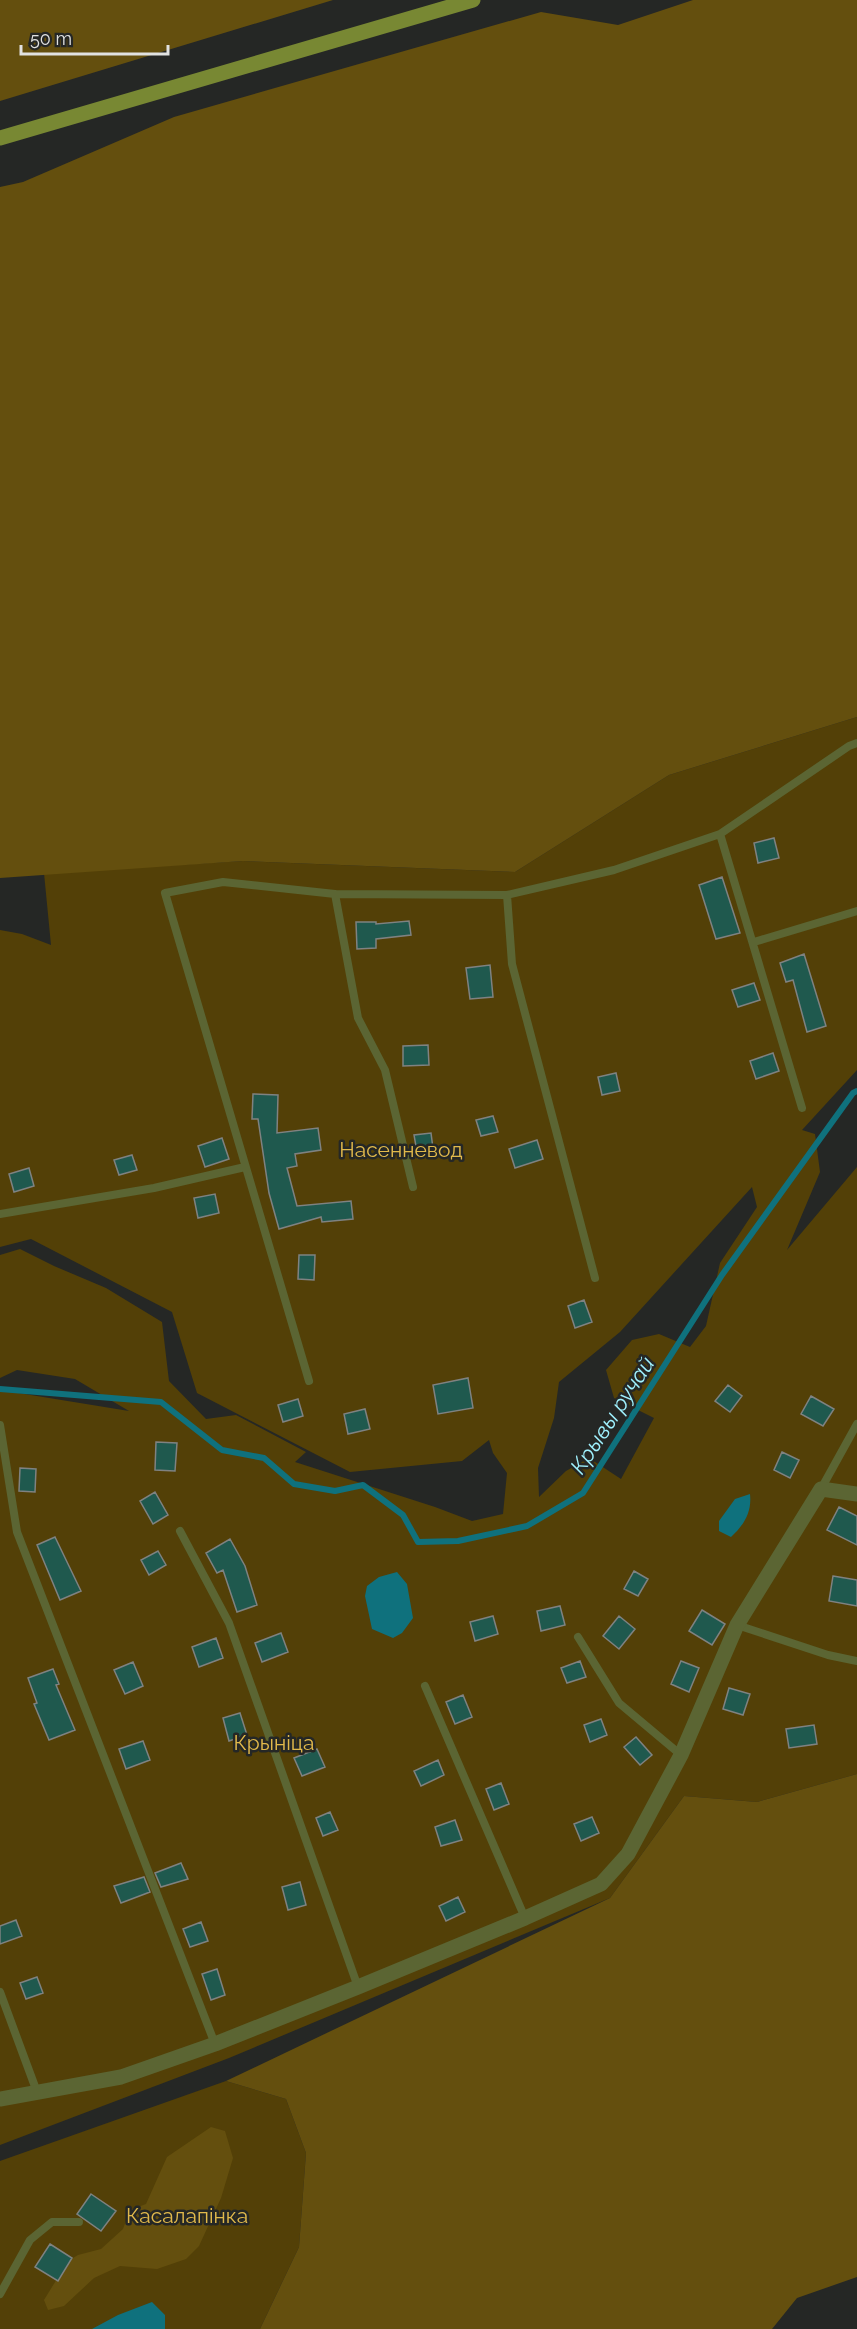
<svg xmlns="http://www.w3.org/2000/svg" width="857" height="2329" font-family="Raleway,sans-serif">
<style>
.green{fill:#534007;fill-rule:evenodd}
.forest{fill:#644f0e}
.water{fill:#0f717d}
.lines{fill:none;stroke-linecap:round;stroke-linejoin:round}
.stream{stroke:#0f717d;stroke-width:6}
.building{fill:#1f594e;stroke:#7f8281;stroke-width:1.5}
.lane{stroke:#5b6533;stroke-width:8}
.street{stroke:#5b6533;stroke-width:15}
.secondary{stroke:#788833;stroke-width:15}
.labels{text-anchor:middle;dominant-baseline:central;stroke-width:5;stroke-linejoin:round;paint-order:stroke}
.park-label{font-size:21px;fill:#e1b94b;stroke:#252725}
.water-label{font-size:22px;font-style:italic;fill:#a0f1fe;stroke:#252725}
</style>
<rect width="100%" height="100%" fill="#252725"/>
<path class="green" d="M857 717V1070L802 1130 815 1134 820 1172 787 1250 857 1167V1774L757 1802 684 1796 610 1898 229 2058 0 2145V1390L129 1411 75 1379 17 1370 0 1378V1255L20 1249 54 1266 106 1288 162 1322 169 1381 206 1419 236 1415 306 1452 295 1462 435 1507 472 1521 503 1514 507 1473 493 1453 489 1440 462 1461 350 1472 197 1393 172 1312 31 1239 0 1247V930L22 934 51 945 44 873 243 861 515 872 669 775ZM752 1187 757 1207 720 1263 706 1326 690 1347 659 1334 632 1340 606 1370 614 1398 654 1418 621 1479 589 1458 566 1471 539 1497 538 1468 554 1418 559 1382 620 1332Z
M226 2081 286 2099 306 2153 299 2247 260 2329H0V2161Z"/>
<path class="forest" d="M0 0H333L0 101Z
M693 0H857V717L669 775 515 872 243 861 0 878V187L23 182 174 117 541 12 618 25Z
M857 1774V2277L797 2298 772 2329H260L299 2247 306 2153 286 2099 226 2081 610 1898 684 1796 757 1802Z
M211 2127 225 2131 233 2158 221 2198 199 2246 186 2259 157 2269 120 2266 94 2278 64 2306 48 2310 44 2300 68 2261 78 2255 101 2249 123 2229 130 2210 146 2204 167 2157Z"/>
<path class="water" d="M750 1494C752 1512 744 1525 731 1537L719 1531V1521L735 1499Z
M397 1572 407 1584 413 1618 402 1633 393 1638 372 1629 365 1596 367 1586 379 1577Z
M152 2302 165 2315V2329H92L118 2315Z"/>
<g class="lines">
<path class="stream" d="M0 1389 161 1402 222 1450 264 1458 294 1484 335 1491 363 1485 403 1515 418 1542 458 1541 527 1526 583 1493 722 1275 853 1093 857 1091"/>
</g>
<path class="building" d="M774 838 779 858 758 863 754 843Z
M722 877 740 933 716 939 699 885Z
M409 921 411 935 376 939V948L357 949 356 922H376V924Z
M804 954 826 1026 807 1032 793 980 786 982 780 963Z
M490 965 493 997 470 999 466 968Z
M754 983 760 1000 738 1007 732 990Z
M428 1045 429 1065 403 1066V1046Z
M773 1053 779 1071 756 1079 750 1061Z
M616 1073 620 1091 602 1095 598 1077Z
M253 1094 278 1095 277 1133 318 1128 321 1150 295 1154 297 1166 287 1168 297 1206 351 1201 353 1219 322 1222 321 1217 279 1229 269 1193 258 1119H252Z
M493 1116 498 1132 481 1136 476 1120Z
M431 1133 434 1156 418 1158 414 1135Z
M222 1138 229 1159 205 1167 198 1146Z
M537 1140 543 1159 515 1168 509 1149Z
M132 1155 137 1170 119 1175 114 1160Z
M29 1168 34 1186 14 1192 9 1174Z
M215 1194 219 1213 198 1218 194 1198Z
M299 1255H315L314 1280 298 1279Z
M584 1300 592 1322 575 1328 568 1306Z
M468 1378 473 1408 438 1414 433 1385Z
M728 1385 742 1396 730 1412 715 1401Z
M811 1396 834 1409 823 1426 801 1414Z
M298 1399 303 1416 283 1422 278 1405Z
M365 1409 370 1429 348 1434 344 1414Z
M156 1442 177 1443 175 1471 155 1470Z
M782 1452 799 1460 790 1478 774 1470Z
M20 1468 36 1469 35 1492 19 1491Z
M155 1492 168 1515 153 1524 140 1501Z
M839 1507 857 1516V1545L827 1530Z
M55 1537 81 1591 60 1600 37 1545Z
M230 1539 245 1566 257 1605 237 1612 223 1570 217 1573 206 1553Z
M158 1551 166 1565 149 1575 141 1560Z
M634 1571 648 1579 638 1596 624 1589Z
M833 1576 857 1580V1606L829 1601Z
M560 1606 565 1625 541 1631 537 1611Z
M702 1610 725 1624 712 1645 689 1631Z
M493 1616 498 1634 475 1641 470 1622Z
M619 1616 635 1629 619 1649 603 1636Z
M281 1633 288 1652 262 1662 255 1643Z
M216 1638 223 1658 199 1667 192 1647Z
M580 1661 586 1677 567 1683 561 1668Z
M681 1661 699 1668 689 1692 671 1684Z
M133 1662 143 1686 125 1694 114 1670Z
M53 1669 59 1684 56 1685 75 1730 49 1740 34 1704 37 1703 28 1678Z
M729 1688 750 1694 743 1715 723 1709Z
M463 1695 472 1717 455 1724 446 1702Z
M240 1713 247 1735 229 1741 223 1718Z
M601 1719 607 1735 590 1742 584 1725Z
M814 1725 817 1744 789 1748 786 1729Z
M636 1737 652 1755 640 1765 624 1747Z
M143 1741 150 1760 126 1769 119 1749Z
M317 1749 325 1767 302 1776 294 1758Z
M438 1760 444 1775 421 1786 414 1771Z
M501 1783 509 1804 494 1810 486 1789Z
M330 1812 338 1830 323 1836 316 1818Z
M592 1817 599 1833 581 1841 574 1824Z
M455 1820 462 1840 441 1846 435 1827Z
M181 1863 188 1879 161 1887 155 1873Z
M144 1877 150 1892 121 1903 114 1886Z
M300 1882 306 1905 288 1910 282 1887Z
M458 1897 465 1912 446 1921 439 1906Z
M16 1920 22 1936 0 1944V1926Z
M201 1922 208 1941 190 1947 183 1929Z
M217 1969 225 1995 211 2000 202 1974Z
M37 1977 43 1993 26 1999 20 1983Z
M91 2194 116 2211 101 2231 77 2214Z
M50 2244 72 2258 58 2281 35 2267Z"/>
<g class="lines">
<path class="lane" d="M507 895 512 964 595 1278
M754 942 857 911
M802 1108 720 834 849 746 857 743
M413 1187 385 1070 358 1018 335 894 507 895 614 870 720 834
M0 1214 154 1188 245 1167
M309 1381 165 893 223 882 335 894
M0 1425 17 1532 215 2044
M821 1489 857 1424
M180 1531 229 1623 358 1987
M737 1625 828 1655 857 1661
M578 1637 619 1703 681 1755
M425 1686 525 1918
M0 1992 37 2092
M0 2294 30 2240 52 2222H79"/>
<path class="street" d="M0 2099 121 2077 215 2044 358 1987 525 1918 601 1884 628 1854 681 1755 737 1625 821 1489 857 1494"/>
<path class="secondary" d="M0 138 473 0"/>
</g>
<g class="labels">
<g class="park-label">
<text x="401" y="1149">Насенневод</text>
<text x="274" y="1742">Крыніца</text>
<text x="187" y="2215">Касалапінка</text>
</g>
<g class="water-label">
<text transform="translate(612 1415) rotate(-57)">Крывы ручай</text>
</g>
</g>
<path d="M21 45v9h147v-9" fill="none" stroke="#e1e2e1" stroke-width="3"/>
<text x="30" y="45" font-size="18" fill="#e1e2e1" stroke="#252725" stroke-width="4.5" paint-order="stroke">50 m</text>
</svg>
